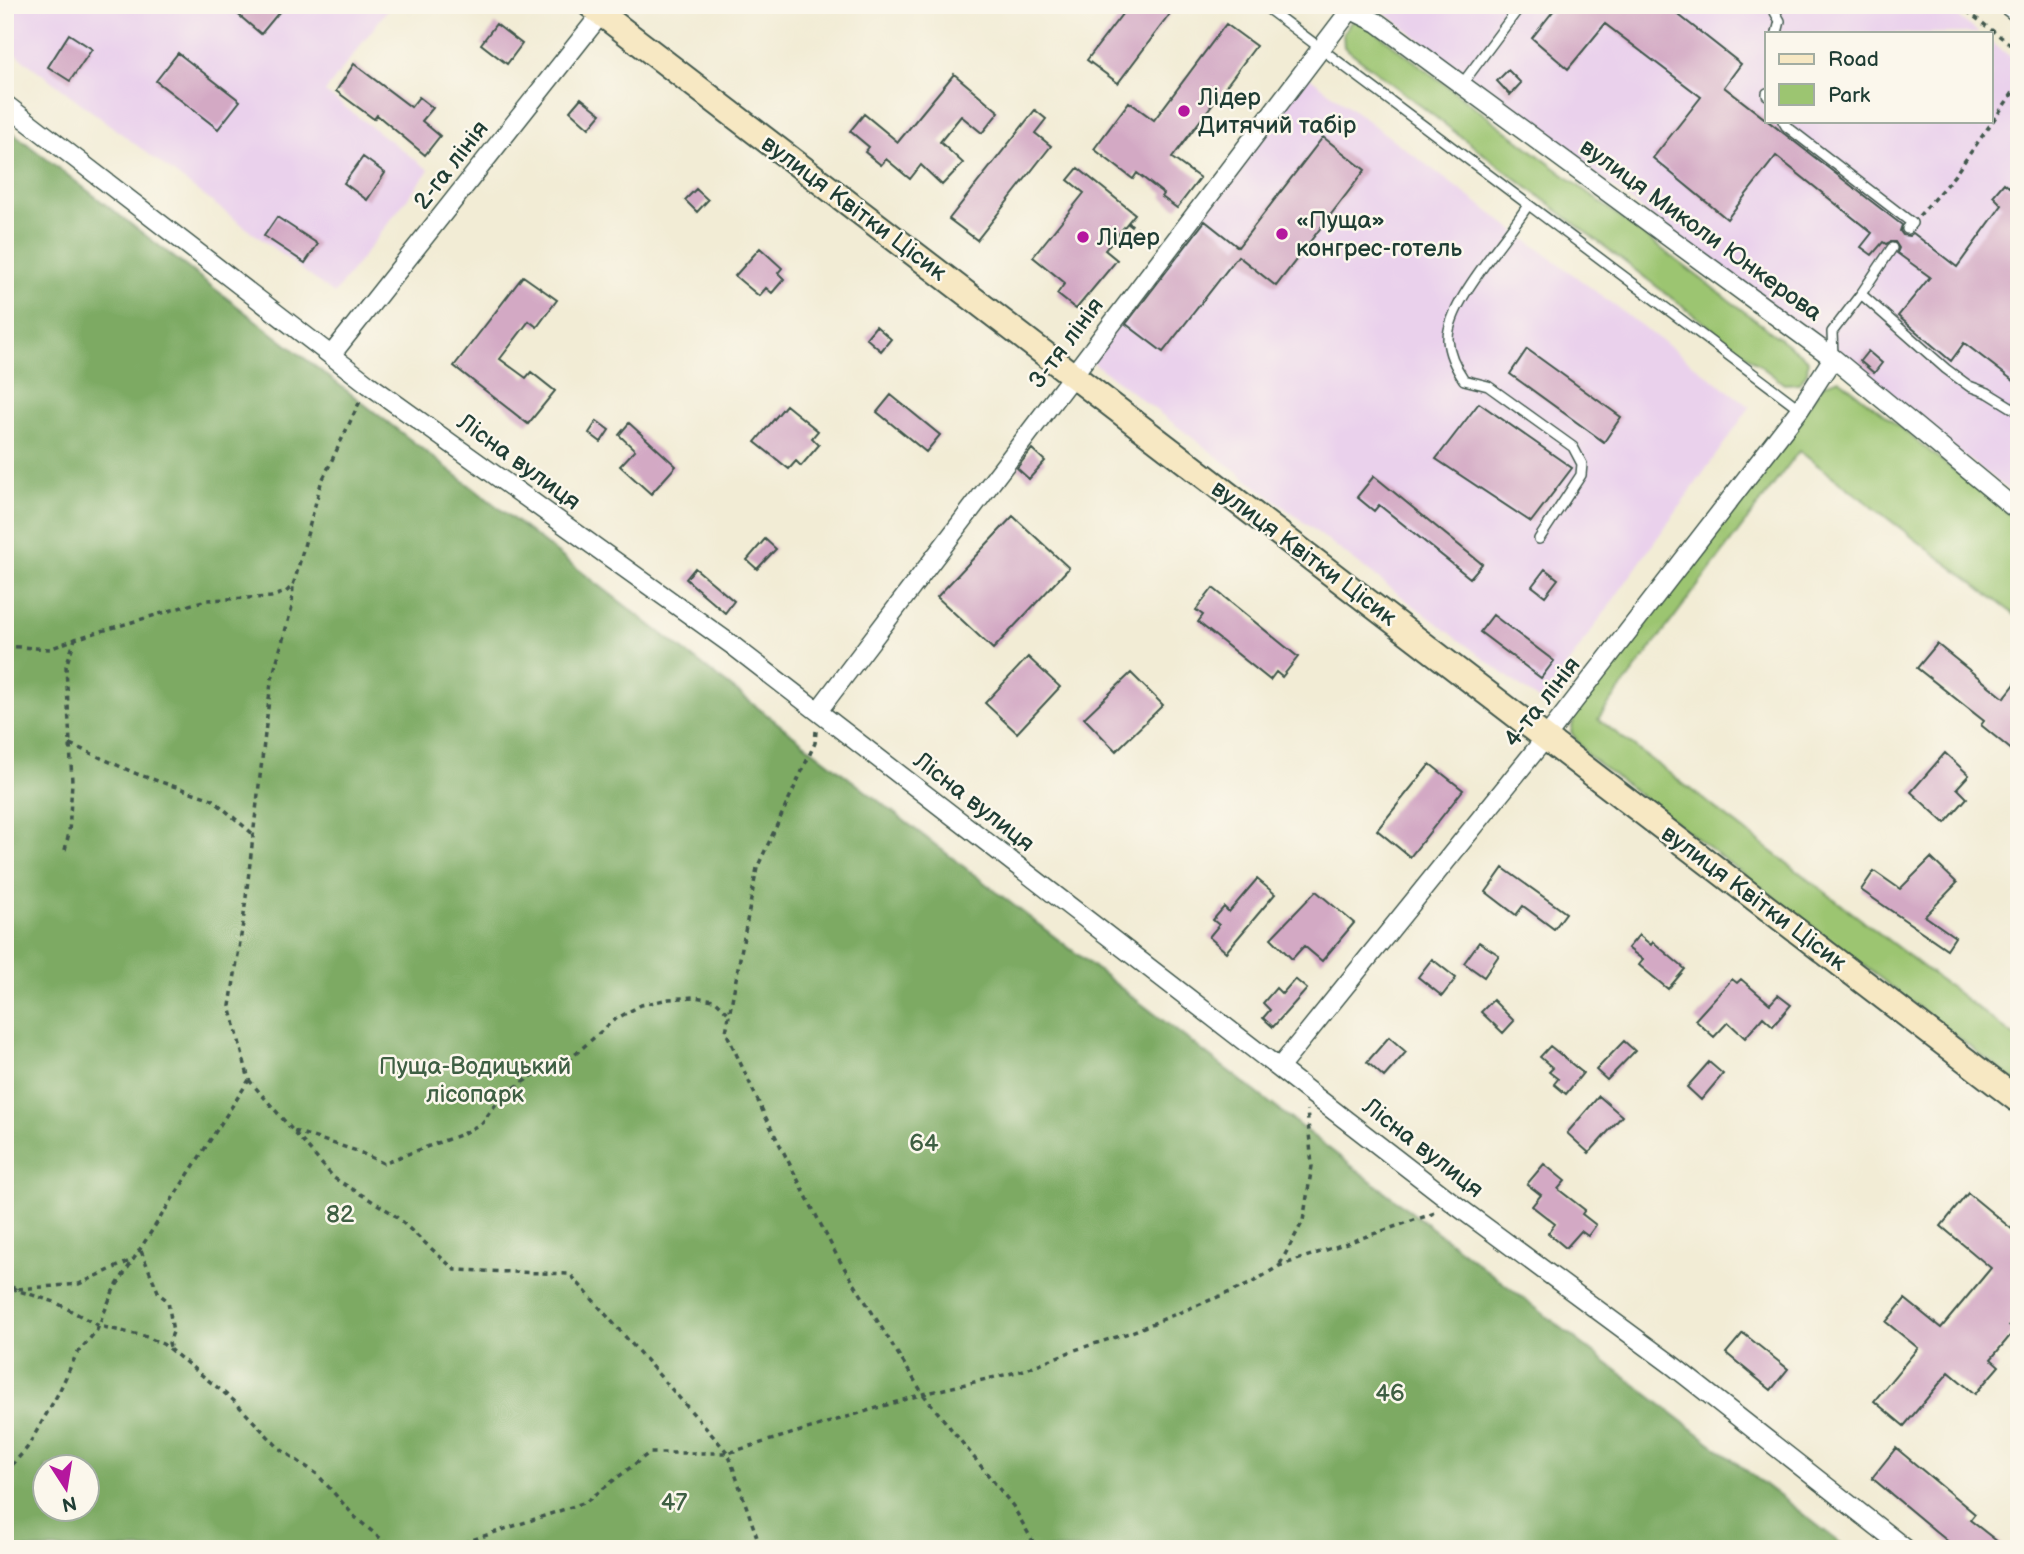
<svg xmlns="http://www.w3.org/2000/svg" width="2024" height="1554" font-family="'Balsamiq Sans',sans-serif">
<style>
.built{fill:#ead1ec}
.green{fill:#9cc571;stroke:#5e8152;stroke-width:2}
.forest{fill:#7daa63;stroke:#4e744c;stroke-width:2;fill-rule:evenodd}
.building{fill:#d3a9c4}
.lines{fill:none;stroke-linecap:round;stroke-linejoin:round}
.lane-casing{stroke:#3f574c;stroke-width:12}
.street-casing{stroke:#3f574c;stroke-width:21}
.secondary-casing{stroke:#3f574c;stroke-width:28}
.path{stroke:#3f574c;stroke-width:3.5;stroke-dasharray:5 5;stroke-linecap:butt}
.lane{stroke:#fff;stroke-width:9}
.street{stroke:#fff;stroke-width:18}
.secondary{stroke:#f7e8c3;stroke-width:24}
.poi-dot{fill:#b5179e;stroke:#fbf7ec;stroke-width:2.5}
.labels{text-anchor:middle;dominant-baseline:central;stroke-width:5;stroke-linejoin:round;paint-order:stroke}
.poi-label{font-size:24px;fill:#1f3d34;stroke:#fbf7ec;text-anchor:start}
.street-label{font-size:24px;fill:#1f3d34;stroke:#fbf7ec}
.park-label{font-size:24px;fill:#3e5f43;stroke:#fbf7ec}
</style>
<rect width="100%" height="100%" fill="#fbf7ec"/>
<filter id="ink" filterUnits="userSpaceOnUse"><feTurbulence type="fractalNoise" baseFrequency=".0143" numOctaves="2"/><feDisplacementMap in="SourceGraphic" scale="14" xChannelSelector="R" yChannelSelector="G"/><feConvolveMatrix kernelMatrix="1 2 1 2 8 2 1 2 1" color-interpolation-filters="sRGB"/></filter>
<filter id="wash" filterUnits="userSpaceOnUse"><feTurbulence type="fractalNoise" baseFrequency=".00686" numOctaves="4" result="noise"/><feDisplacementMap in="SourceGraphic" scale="28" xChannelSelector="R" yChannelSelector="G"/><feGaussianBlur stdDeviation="1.57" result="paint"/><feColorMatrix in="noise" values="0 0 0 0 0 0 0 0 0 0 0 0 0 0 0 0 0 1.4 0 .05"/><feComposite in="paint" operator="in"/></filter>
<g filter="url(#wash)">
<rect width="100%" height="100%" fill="#f2ecd5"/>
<path class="built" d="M5 5H391L325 92 429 170 334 294 5 46Z
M1375 5H1943L1979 33H1767V121H1991V42L2019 63V498Z
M1308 76 1750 407 1541 702 1091 361Z"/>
<path class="green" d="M1359 19 1808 360 1807 373 1799 383 1784 384 1344 47 1343 33 1350 23Z
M1839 379 2019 522V618L1799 451 1598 719 2019 1040V1084L1586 754 1571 732 1574 717 1824 384Z"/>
<path class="forest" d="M5 126 31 147 1848 1549H5ZM88 1466V1508H46V1466Z"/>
<g id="blocks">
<path class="building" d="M227 5H285L261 34Z
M1129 5H1159L1170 14 1118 83 1087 60Z
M1558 5H1666L1741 64 1724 87 1902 225 1900 231 1903 235 1909 236 1913 233 1957 267 2002 205 1993 196 2004 183 2009 187 2019 174V385L1964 343 1951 361 1898 316 1930 277 1897 253 1899 248 1895 242H1890L1886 244 1883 242 1872 255 1861 247 1872 233 1776 156 1727 219 1653 158 1701 97 1605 24 1568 69 1532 38Z
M496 24 522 44 507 64 481 44Z
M1226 24 1256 46 1172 158 1200 178 1177 208 1162 197 1164 194 1137 173 1133 179 1094 149 1129 102 1154 120Z
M69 34 92 49 70 81 48 67Z
M178 53 240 101 218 129 156 81Z
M354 64 411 107 419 97 433 108 422 121 440 136 425 155 377 115 374 119 336 91Z
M1508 70 1521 83 1510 95 1497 81Z
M954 74 999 112 982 133 961 116 940 142 963 163 942 185 921 165 910 179 886 159 881 165 865 152 869 147 850 131 864 114 898 142Z
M581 98 601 114 589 128 570 111Z
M1035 110 1046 119 1035 133 1051 146 977 240 949 219Z
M1323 137 1365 170 1276 286 1238 256 1163 352 1126 324 1205 221 1238 247Z
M363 157 385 173 367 200 344 183Z
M1078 168 1135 214 1105 250 1117 260 1076 309 1057 294 1065 283 1033 257 1084 193 1068 180Z
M696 189 708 200 697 212 685 200Z
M277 217 318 244 305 263 264 236Z
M760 248 782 268 778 273 784 279 772 293 766 288 759 296 735 276Z
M523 276 557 300 537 327 529 321 500 359 526 378 531 372 555 391 528 424 454 366Z
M876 326 891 339 881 351 866 338Z
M1527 349 1621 417 1604 442 1510 374Z
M1868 351 1882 363 1874 373 1860 361Z
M891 395 940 435 926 452 877 412Z
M1479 403 1572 468 1531 522 1436 459Z
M786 405 818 431 812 438 819 445 801 466 796 461 789 469 755 442Z
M597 421 609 430 601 442 589 433Z
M629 423 676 466 651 494 620 466 635 450 619 435Z
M1032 449 1045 461 1029 479 1017 468Z
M1374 476 1482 564 1470 578 1379 505 1374 511 1357 497Z
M1013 516 1069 568 993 649 937 597Z
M765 539 776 549 757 569 747 560Z
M695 568 734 601 725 613 686 579Z
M1545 569 1558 579 1545 596 1532 586Z
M1213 588 1298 657 1282 677 1276 672 1270 680 1198 622 1203 615 1196 610Z
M1493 615 1554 661 1541 678 1480 632Z
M1937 644 2004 698 2019 679V756L1981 725 1984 721 1917 668Z
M1028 657 1060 687 1017 733 985 703Z
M1131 673 1163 705 1116 751 1084 718Z
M1945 753 1969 775 1957 788 1967 798 1945 823 1911 792Z
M1430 764 1463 790 1410 857 1377 830Z
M1931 858 1957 883 1925 916 1955 937 1947 949 1861 890 1874 871 1900 889Z
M1503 868 1566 913 1554 929 1523 906 1516 915 1486 892Z
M1257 879 1275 894 1226 952 1209 937 1219 925 1213 920 1224 907 1229 912Z
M1316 891 1354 923 1322 961 1304 946 1292 959 1271 938Z
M1639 935 1651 945 1653 942 1685 969 1668 989 1639 965 1643 960 1628 948Z
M1479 942 1499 955 1484 977 1464 963Z
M1432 959 1456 978 1442 996 1418 977Z
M1295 979 1307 989 1273 1027 1263 1018 1270 1010 1263 1003 1276 988 1282 994Z
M1732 979 1737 983 1741 979 1770 1004 1778 995 1791 1005 1773 1026 1763 1017 1745 1038 1728 1022 1714 1037 1695 1020Z
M1493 1000 1514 1021 1503 1033 1481 1012Z
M1389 1037 1406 1052 1384 1077 1367 1062Z
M1624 1041 1635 1051 1607 1080 1596 1070Z
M1550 1046 1583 1073 1566 1094 1554 1084 1558 1079 1549 1072 1553 1068 1540 1057Z
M1709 1062 1723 1074 1701 1100 1687 1087Z
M1599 1096 1622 1116 1589 1153 1567 1133Z
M1544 1164 1565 1181 1558 1189 1585 1210 1582 1214 1596 1225 1588 1236 1581 1231 1566 1248 1548 1233 1555 1224 1532 1206 1541 1195 1527 1184Z
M1968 1193 2019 1235V1314L2009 1326 2014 1331 1991 1359 1999 1366 1975 1394 1949 1372 1904 1426 1874 1401 1918 1348 1886 1322 1905 1299 1941 1328 1991 1268 1941 1226Z
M1743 1333 1788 1369 1771 1390 1726 1353Z
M1896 1448 1975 1514 1970 1520 2007 1549H1957L1872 1478Z"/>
</g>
</g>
<g filter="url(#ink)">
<use href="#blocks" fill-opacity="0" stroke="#3f574c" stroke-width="2"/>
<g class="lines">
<g class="lane-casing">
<path id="lane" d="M1263 5 1800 409
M1771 5 1780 21 1777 33
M1462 84 1521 5
M1767 93V95
M1783 121 1786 126 1912 223 1907 229
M1528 205C1508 238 1447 302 1448 340 1449 355 1456 368 1464 380L1488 386 1573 447 1582 464 1581 475 1539 539
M1861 294 1946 369 1969 386 1988 393 2019 412
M1833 356 1832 332 1861 294 1892 248"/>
</g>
<g class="street-casing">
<path id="street" d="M1341 5 1378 23 1413 49 1833 358 2019 512
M2007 5 2019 14
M5 104 368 384 732 645 1457 1206 1672 1365 1906 1549
M332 354 608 5
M818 711 1354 5
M1279 1068 1551 731 1800 409 1833 358"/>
</g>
<g class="secondary-casing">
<path id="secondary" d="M590 5 2019 1101"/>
</g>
<path class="path" d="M1959 5 2019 51
M1919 216 1954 176 2019 84
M1128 223 1154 241
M5 646 50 649 75 639 206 600 271 597 286 592 293 585 296 576 321 483 361 399
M816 731 815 743 757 868 726 1032 765 1116 837 1256 923 1394 1013 1506 1037 1549
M70 744 137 774 212 799 253 834
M65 850 69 833 72 782 66 666 75 639
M249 1080 334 1178 392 1213 455 1270 570 1274 728 1453 761 1549
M294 1131 357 1151 383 1163 462 1134 482 1123 502 1096 532 1076 571 1058 614 1020 641 1005 669 999 694 997 715 1000 728 1013
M141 1251 159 1294 168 1301 173 1332 169 1343 171 1350
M1280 1264 1303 1221 1312 1166 1307 1110
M5 1280 16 1290 55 1302 99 1326 144 1336 163 1344 233 1400 280 1449 317 1474 355 1517 393 1549
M18 1289 79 1284 134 1259
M5 1473 27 1448 59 1392 76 1355 97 1330 113 1291 249 1080 230 1006 243 923 271 682 292 607 293 585
M445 1549 586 1502 649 1453H728L923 1394 1021 1371 1075 1350 1129 1333 1250 1284 1279 1266 1438 1212"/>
<use href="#lane" class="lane"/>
<use href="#street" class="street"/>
<use href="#secondary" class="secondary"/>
</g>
</g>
<g class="poi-dot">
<circle cx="1184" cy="111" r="7"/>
<circle cx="1282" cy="234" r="7"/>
<circle cx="1083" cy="237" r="7"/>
</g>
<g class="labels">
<g class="poi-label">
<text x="1198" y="97">Лідер<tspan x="1198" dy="28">Дитячий табір</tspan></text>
<text x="1296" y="220">«Пуща»<tspan x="1296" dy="28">конгрес-готель</tspan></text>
<text x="1097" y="237">Лідер</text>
</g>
<g class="street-label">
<text transform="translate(451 165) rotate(-52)">2-га лінія</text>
<text transform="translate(854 208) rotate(37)">вулиця Квітки Цісик</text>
<text transform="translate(1701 230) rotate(36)">вулиця Миколи Юнкерова</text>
<text transform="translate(1066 343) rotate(-53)">3-тя лінія</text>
<text transform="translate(519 462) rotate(36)">Лісна вулиця</text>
<text transform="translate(1304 553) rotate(37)">вулиця Квітки Цісик</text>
<text transform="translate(1542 702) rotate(-52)">4-та лінія</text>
<text transform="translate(974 802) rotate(38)">Лісна вулиця</text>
<text transform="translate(1754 898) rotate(37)">вулиця Квітки Цісик</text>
<text transform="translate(1423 1148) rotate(38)">Лісна вулиця</text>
</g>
<g class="park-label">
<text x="475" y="1066">Пуща-Водицький<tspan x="475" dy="28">лісопарк</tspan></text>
<text x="924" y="1143">64</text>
<text x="340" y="1214">82</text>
<text x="1390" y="1393">46</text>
<text x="674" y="1502">47</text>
</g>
</g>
<rect width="2024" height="1554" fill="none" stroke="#fbf7ec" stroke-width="28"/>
<rect x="1765" y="32" width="228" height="91" fill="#fbf7ec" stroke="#a3ada2" stroke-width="2"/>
<rect x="1779" y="54" width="35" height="10" fill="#f7e8c3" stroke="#a3ada2" stroke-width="2"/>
<text x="1828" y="66" font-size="21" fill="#1f3d34">Road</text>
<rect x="1779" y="84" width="35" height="21" fill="#9cc571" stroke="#a3ada2" stroke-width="2"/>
<text x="1828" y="102" font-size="21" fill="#1f3d34">Park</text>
<g transform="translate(66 1488) rotate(168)"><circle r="33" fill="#fbf7ec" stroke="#a3ada2" stroke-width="2"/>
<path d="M0-5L12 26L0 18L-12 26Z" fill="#b5179e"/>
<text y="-10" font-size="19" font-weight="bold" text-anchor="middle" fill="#1f3d34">N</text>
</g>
</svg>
